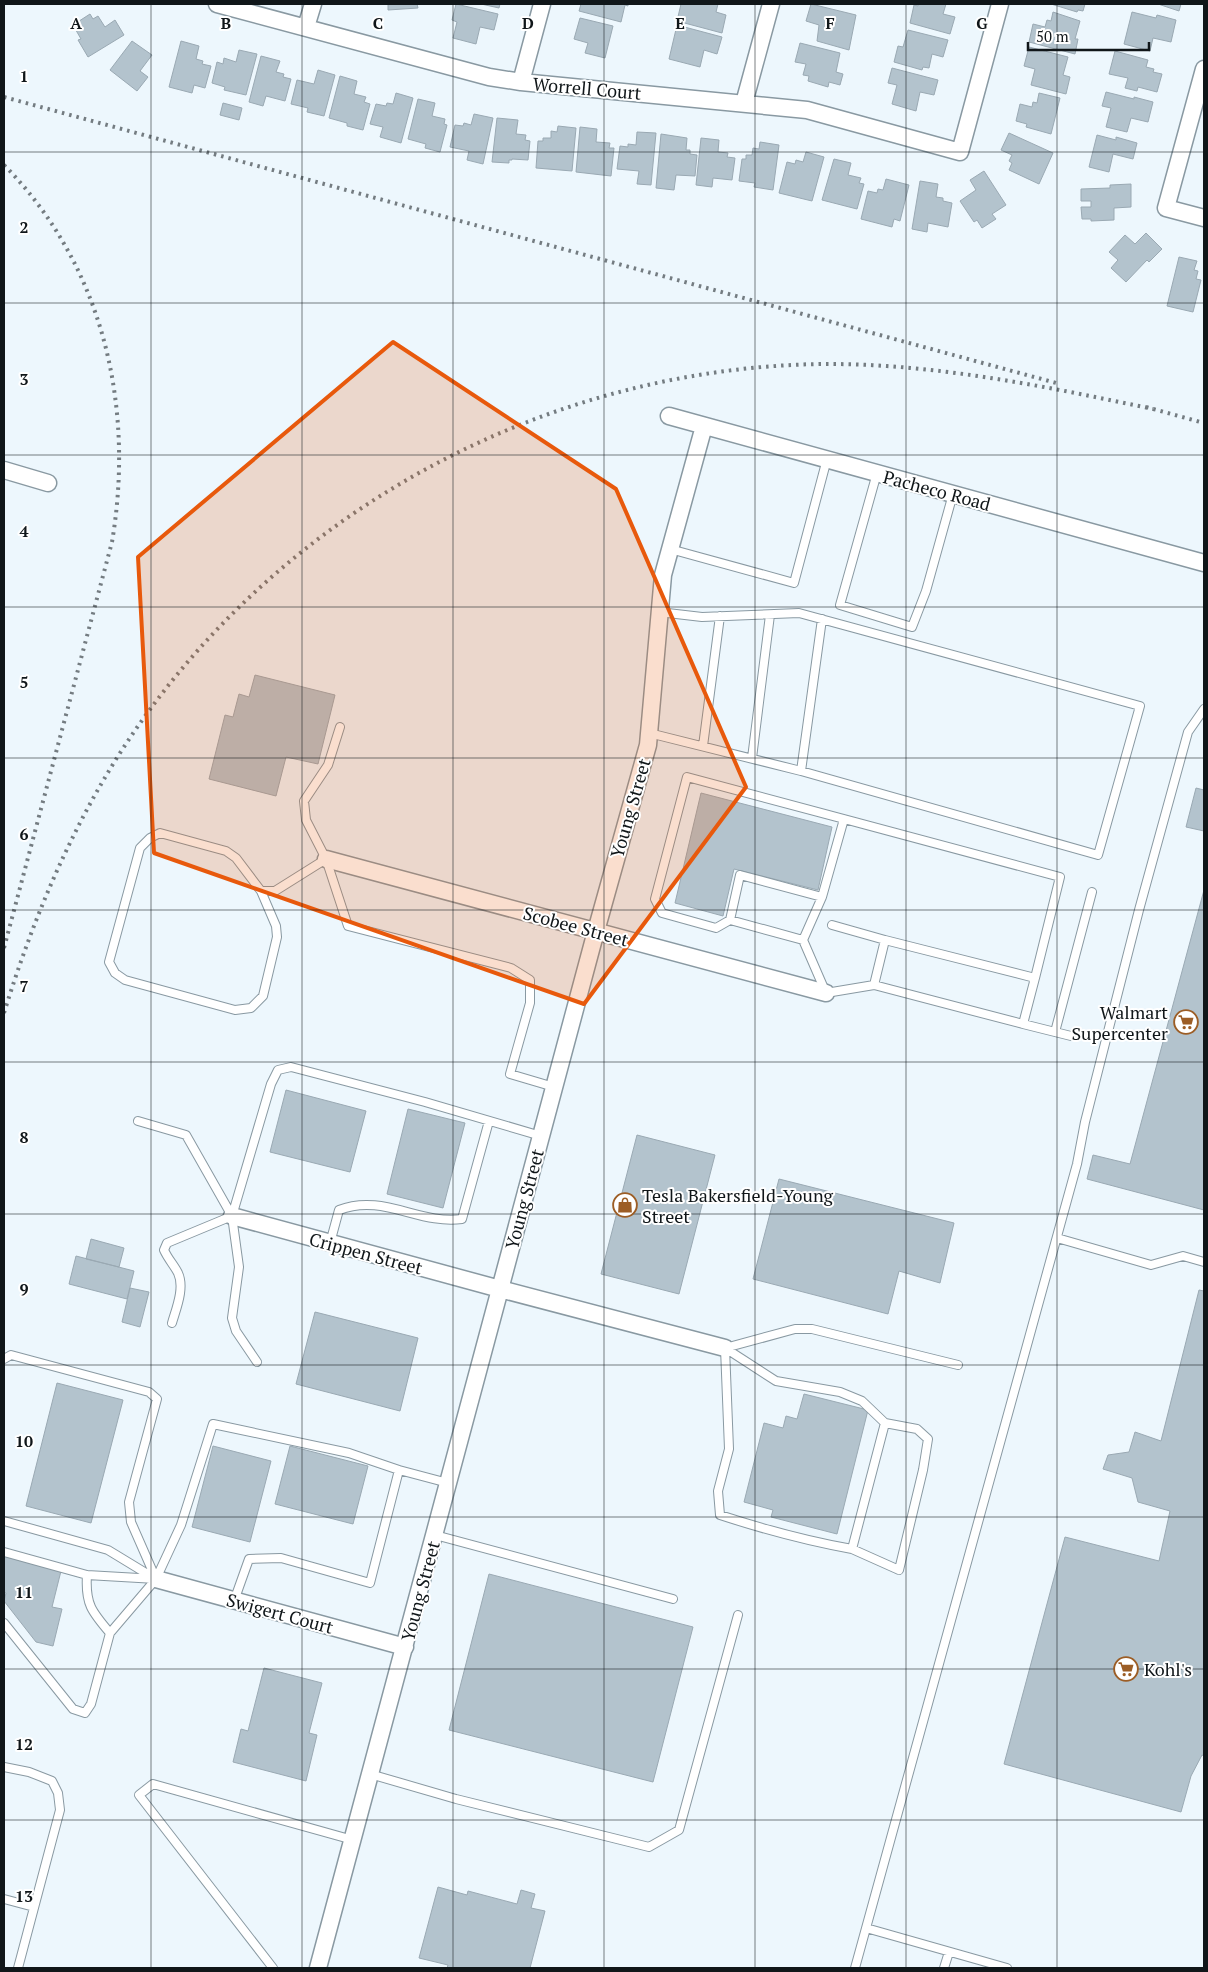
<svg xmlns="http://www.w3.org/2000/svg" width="1208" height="1972" font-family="'PT Serif',serif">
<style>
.building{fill:#b3c3cd;stroke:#9aa9b3}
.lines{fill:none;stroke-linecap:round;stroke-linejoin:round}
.lane-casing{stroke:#8999a2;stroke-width:10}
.street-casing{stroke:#8999a2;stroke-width:19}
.lane{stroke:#fff;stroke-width:8}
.street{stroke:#fff;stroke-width:16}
.rail{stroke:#747c81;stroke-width:4;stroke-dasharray:2.5 5;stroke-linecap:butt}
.marked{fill:#e8590c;fill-opacity:0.2;stroke:#e8590c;stroke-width:4;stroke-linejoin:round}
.grid{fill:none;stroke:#101619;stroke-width:1;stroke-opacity:0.55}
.labels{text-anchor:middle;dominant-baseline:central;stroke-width:4;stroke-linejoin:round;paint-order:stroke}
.street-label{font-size:18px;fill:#101619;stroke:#fff}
.poi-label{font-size:18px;fill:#101619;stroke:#fff;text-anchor:start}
.grid-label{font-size:16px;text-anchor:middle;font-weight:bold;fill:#101619;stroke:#fff;stroke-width:4;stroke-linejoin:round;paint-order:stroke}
</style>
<rect width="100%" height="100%" fill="#edf7fd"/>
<path class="building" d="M388 4H417L418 8 388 10Z
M456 4 498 14 494 30 480 27 476 44 453 38 457 22 452 20Z
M481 4H500L499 8Z
M581 4H628V6L625 5 621 22 579 11Z
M681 4H718L716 12 726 15 722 33 677 21Z
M811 4 856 15 849 50 817 41 819 25 806 21Z
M918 4H946L943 14 955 17 950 34 910 23 914 5 918 6Z
M1051 4H1085L1083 11 1078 10 1077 12Z
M1158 4H1181L1179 11Z
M1053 12 1080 21 1075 39H1078L1075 54 1029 42 1033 24 1045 27 1047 20 1051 21Z
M1132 12 1156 18 1157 15 1176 20 1171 42 1153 38 1150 51 1124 44Z
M90 14 93 19 98 16 105 27 115 20 124 35 88 57 78 40 81 39 73 25Z
M580 18 613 26 605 58 585 53 588 43 574 39Z
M677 25 722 37 717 54 704 50 700 67 669 59Z
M908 30 948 40 943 57 932 54 929 68 923 67 922 70 894 62 898 46 903 47Z
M132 41 152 55 140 71 148 77 137 91 110 70Z
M181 41 199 46 196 59 203 61 202 64 211 66 205 88 194 85 192 93 169 87Z
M800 43 840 53 836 72 843 74 840 85 829 82 828 87 808 81 809 76 803 75 806 64 795 62Z
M1029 47 1068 57 1063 75 1070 77 1066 94 1031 85 1035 69 1024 66Z
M239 50 257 54 246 95 224 90 225 87 212 83 217 62 223 64 224 58 236 62Z
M1115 51 1148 60 1146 67 1154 69 1153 72 1162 74 1157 92 1138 87 1137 91 1125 88 1128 78 1109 74Z
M261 56 280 61 276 72 284 74 283 77 291 79 285 101 266 96 263 106 249 102Z
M892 68 938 80 934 95 920 92 916 111 892 104 897 85 888 83Z
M318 70 335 75 324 116 307 112 308 108 291 104 297 80 314 84Z
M340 76 357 81 354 94 366 97 364 102 370 104 363 130 347 126V123L329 118Z
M1106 92 1134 99V97L1153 102 1148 122 1131 118 1127 132 1106 127 1111 108 1102 106Z
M396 93 413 98 401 143 380 137 383 127 370 124 376 104 386 106 387 103 393 104Z
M1039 93 1060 98 1051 134 1026 127 1027 124 1016 121 1020 104 1032 107 1033 102 1037 103Z
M418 99 435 103 432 116 445 119 444 124 447 125 440 152 425 148 426 144 408 139Z
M223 103 242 108 239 120 220 115Z
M474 114 493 118 483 164 467 160 469 151 450 147 455 125 463 126 464 123 471 125Z
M497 118 518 120 516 134 526 135 525 140 530 141 528 160 512 159V160H509V163L492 162Z
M558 126 576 128 572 171 536 168 538 141H543V138H551V131L557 132Z
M580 127 597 129 596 142 610 143 609 148H614L611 176 576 172Z
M637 132 656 133 651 185 637 184 639 171 617 169 620 146 628 147V144L636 145Z
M1009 133 1053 153 1039 184 1009 170 1012 163 1009 161 1012 155 1001 150Z
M661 134 687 138 686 150H690V154L697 155 695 176 676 175 674 190 656 188Z
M1097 135 1116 140V137L1137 143 1133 159 1113 154 1109 172 1089 167Z
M701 138 719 140 718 152 728 153 727 157 735 158 732 180 713 178 712 187 696 185Z
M760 142 779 145 773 190 754 187 755 183 739 181 742 159H746V155H752L753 148 759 149Z
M806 152 824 157 812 201 779 193 787 162 795 164 796 160 803 162Z
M834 159 851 163 848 175 861 178 859 183 864 184 857 209 822 200Z
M984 171 1006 205 992 214 996 219 982 228 977 220 974 222 960 201 976 190 970 180Z
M886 179 909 185 900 221 894 219 892 227 861 219 868 191 877 193 878 189 883 190Z
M920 181 938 184 936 197 943 198V201L952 203 948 227 928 223 927 232 912 229Z
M1131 184V207L1114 208V220L1091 221V219H1082L1081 207H1091V201H1081V189L1110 188V185Z
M1146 233 1162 249 1149 262 1147 260 1126 282 1111 268 1118 260 1109 252 1125 235 1135 244Z
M1179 257 1197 261 1194 270 1198 271 1196 279 1201 280 1193 312 1167 306Z
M255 675 335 695 318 764 286 757 276 796 209 779 225 715 233 717 239 694 249 697Z
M1196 788 1204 790V831L1186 827Z
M701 793 832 827 818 890 734 869 723 916 675 903Z
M1204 890V1210L1087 1179 1093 1155 1130 1164Z
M286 1090 366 1111 350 1172 270 1152Z
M408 1109 465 1123 443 1208 387 1194Z
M637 1135 715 1155 679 1294 601 1274Z
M779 1179 954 1223 940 1283 899 1271 888 1314 753 1279Z
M91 1239 124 1248 119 1267 86 1259Z
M76 1256 134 1271 127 1299 69 1284Z
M130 1288 149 1292 140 1327 122 1322Z
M1199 1290 1204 1291V1756L1202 1755 1191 1776 1181 1812 1004 1764 1065 1537 1159 1561 1170 1511 1138 1502 1132 1478 1103 1469 1108 1455 1129 1452 1135 1432 1161 1441Z
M315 1312 418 1338 400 1411 296 1384Z
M57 1383 123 1400 91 1523 26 1506Z
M804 1394 868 1410 837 1534 771 1517 773 1510 744 1502 764 1423 783 1428 786 1416 797 1419Z
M213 1446 271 1461 250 1542 192 1527Z
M290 1446 368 1466 353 1524 275 1504Z
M4 1556 61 1571 52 1607 62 1609 53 1646 36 1642 4 1601 6 1593 4 1592Z
M489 1574 693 1627 653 1782 449 1730Z
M264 1668 322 1683 309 1733 317 1735 306 1781 233 1762 241 1729 248 1731Z
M438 1887 467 1895 468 1891 517 1904 521 1890 535 1894 531 1908 545 1911 530 1968H447L448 1965 419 1958Z"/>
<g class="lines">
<g class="lane-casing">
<path id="lane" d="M877 473 840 605 912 627 926 591 953 494
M670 549 794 583 827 459
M340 727 328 765 304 801 306 820 326 859 348 926 511 968 530 980V1003L510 1074 554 1087
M649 733 801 771 1098 855 1140 706 799 613 702 617 659 612
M703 746 720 616
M752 758 770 615
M801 771 822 619
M844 819 1060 877 1035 978
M261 891 276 926 277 937 263 996 251 1008 235 1010 125 980 115 973 109 962 140 848 150 838 160 833 226 851 236 858 261 891H275L326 859
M730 920 740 875 822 897
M832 925 885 940
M803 940 730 920 716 928 662 913 655 899 687 777 844 819 822 897 803 940 826 993 874 985 885 940 1035 978 1023 1024 874 985
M1023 1024 1071 1036
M1055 1032 1092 892
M138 1121 186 1135 232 1216 239 1267 232 1318 236 1331 257 1362
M1057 1238 1151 1265 1183 1256 1204 1262
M330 1243 339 1210C383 1193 419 1225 462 1219L489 1121
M172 1323C176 1309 185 1288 178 1273 174 1265 168 1259 164 1250L167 1243 232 1216 271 1084 278 1070 291 1067 425 1102 541 1136
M725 1348 776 1381 840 1392 862 1401 885 1423 852 1549C807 1541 763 1529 720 1515L718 1491 729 1449Z
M725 1348 795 1329H812L958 1365
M4 1359 11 1355 149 1392 157 1399 129 1502 131 1522 156 1579
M4 1521 108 1550 154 1578
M435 1535 673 1599
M852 1549 899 1570 923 1470 928 1439 917 1429 885 1423
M4 1552 87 1575 156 1579 110 1633C92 1612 85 1604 87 1575
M156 1579 181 1525 213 1424 349 1453 399 1470
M234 1601 249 1559 281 1558 370 1583 399 1470 448 1483
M4 1623 73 1709 85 1713 91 1704 110 1633
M4 1767 29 1772 52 1781 58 1793 60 1810 18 1968
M370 1774 456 1799 649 1847 679 1830 738 1615
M4 1899 34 1907
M866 1928 1007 1968
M273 1968 139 1795 153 1784 353 1840
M855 1968 1077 1164 1085 1122 1139 910 1188 732 1204 709
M944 1968 949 1952"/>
</g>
<g class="street-casing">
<path id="street" d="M217 4 489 77 521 82 807 110 960 152 1000 4
M306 27 313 4
M1204 69 1166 208 1204 218
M521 82 542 4
M744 103 771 4
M669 416 1204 563
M4 470 48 483
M326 859 826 993
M232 1216 500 1289 725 1348
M156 1579 405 1647
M318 1968 596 931 648 745 663 575 704 426"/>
</g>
<use href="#lane" class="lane"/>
<use href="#street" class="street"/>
<path class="rail" d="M4 97 1060 384
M4 165C103 265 135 406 112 542L4 948
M1146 407 1204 423
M4 1013C32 922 69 833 120 753 272 516 539 369 820 364 932 363 1044 386 1153 409"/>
</g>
<path class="marked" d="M393 342 616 489 746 787 584 1004 154 853 138 557Z"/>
<path class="grid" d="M151 4V1968M302 4V1968M453 4V1968M604 4V1968M755 4V1968M906 4V1968M1057 4V1968M4 152H1204M4 303H1204M4 455H1204M4 607H1204M4 758H1204M4 910H1204M4 1062H1204M4 1214H1204M4 1365H1204M4 1517H1204M4 1669H1204M4 1820H1204"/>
<defs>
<g id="supermarket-ring" transform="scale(1.25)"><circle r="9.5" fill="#fff" stroke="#9c5d25" stroke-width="1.5"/><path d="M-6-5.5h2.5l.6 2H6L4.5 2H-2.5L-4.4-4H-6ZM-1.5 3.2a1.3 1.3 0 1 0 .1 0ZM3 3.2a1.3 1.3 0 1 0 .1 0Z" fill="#9c5d25"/></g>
<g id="shop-ring" transform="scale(1.25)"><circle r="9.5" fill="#fff" stroke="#9c5d25" stroke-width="1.5"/><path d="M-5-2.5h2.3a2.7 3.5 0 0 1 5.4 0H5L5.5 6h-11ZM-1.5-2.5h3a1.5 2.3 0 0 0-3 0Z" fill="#9c5d25"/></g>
</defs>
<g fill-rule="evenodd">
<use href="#supermarket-ring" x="1186" y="1022"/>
<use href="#shop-ring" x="625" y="1205"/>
<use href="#supermarket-ring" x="1126" y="1669"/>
</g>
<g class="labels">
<g class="street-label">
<text transform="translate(587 88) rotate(5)">Worrell Court</text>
<text transform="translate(937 490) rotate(15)">Pacheco Road</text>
<text transform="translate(630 808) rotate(-74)">Young Street</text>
<text transform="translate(576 926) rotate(15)">Scobee Street</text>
<text transform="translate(524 1199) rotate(-75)">Young Street</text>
<text transform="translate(366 1253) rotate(15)">Crippen Street</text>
<text transform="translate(420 1591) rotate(-75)">Young Street</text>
<text transform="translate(280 1613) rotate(15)">Swigert Court</text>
</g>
<g class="poi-label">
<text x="1168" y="1012" text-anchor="end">Walmart<tspan x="1168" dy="21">Supercenter</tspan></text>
<text x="642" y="1195">Tesla Bakersfield-Young<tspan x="642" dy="21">Street</tspan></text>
<text x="1144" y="1669">Kohl's</text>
</g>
</g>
<g class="grid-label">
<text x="76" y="29">A</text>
<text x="226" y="29">B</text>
<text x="378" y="29">C</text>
<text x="528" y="29">D</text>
<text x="680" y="29">E</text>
<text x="830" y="29">F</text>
<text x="982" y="29">G</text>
<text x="24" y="82">1</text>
<text x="24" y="233">2</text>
<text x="24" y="385">3</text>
<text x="24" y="537">4</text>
<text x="24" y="688">5</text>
<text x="24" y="840">6</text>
<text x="24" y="992">7</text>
<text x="24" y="1143">8</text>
<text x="24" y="1295">9</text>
<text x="24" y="1447">10</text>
<text x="24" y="1598">11</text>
<text x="24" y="1750">12</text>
<text x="24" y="1902">13</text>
</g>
<rect width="1208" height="1972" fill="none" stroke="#101619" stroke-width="10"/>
<path d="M1028 42v8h121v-8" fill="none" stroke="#101619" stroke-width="2.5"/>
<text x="1036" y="42" font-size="15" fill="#101619" stroke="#ffffff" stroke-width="4" paint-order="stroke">50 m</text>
</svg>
